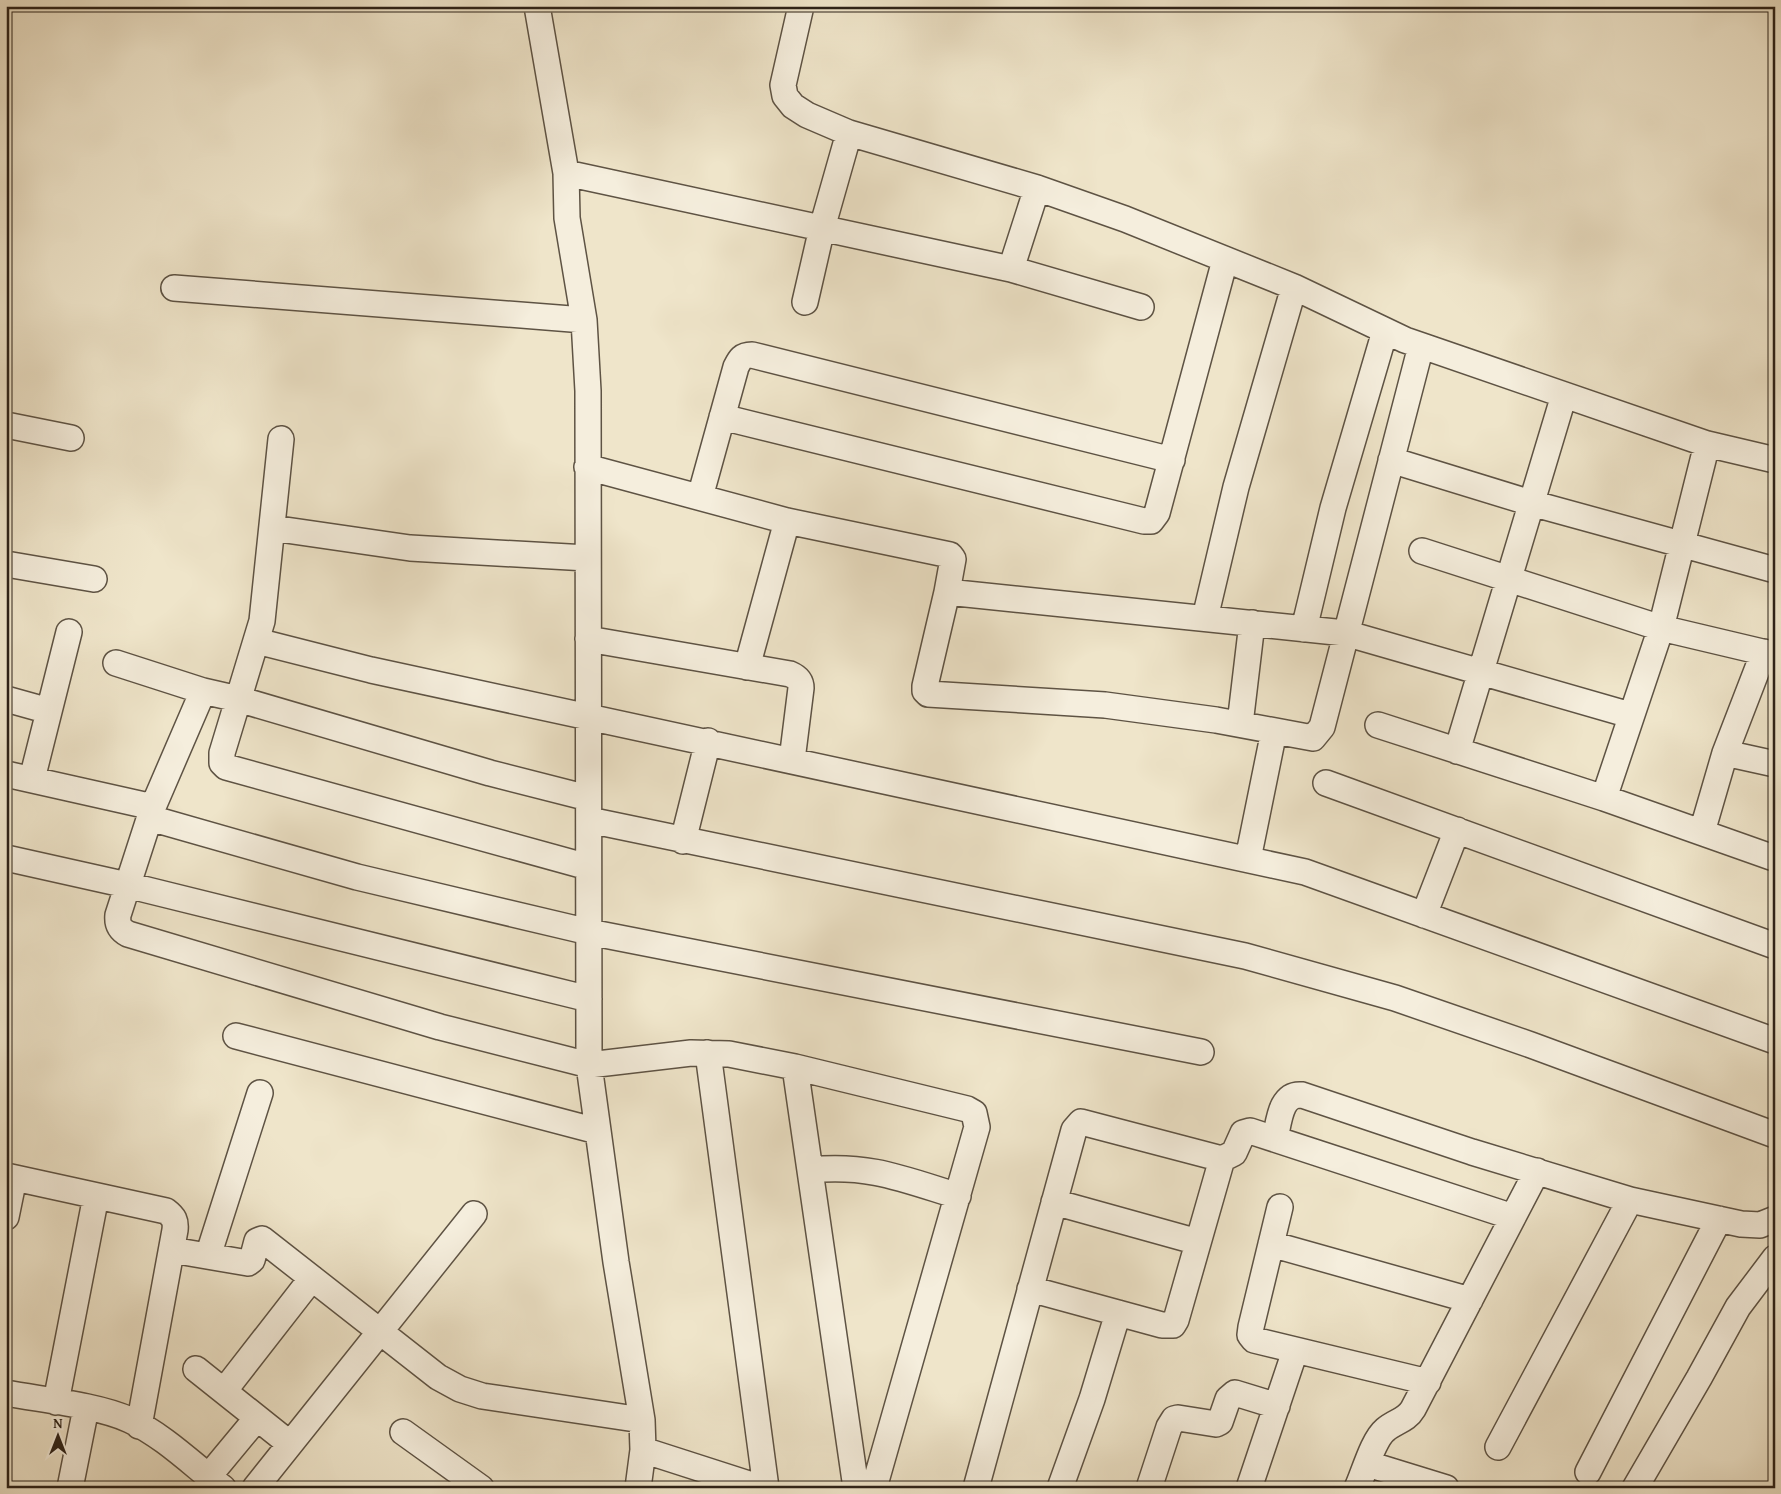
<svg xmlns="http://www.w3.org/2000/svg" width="1781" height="1494" font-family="'Gentium Book Plus',serif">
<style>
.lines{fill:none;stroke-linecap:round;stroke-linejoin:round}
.minor-casing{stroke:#5e5344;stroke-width:28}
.minor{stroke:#f5eedd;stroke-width:25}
</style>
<rect width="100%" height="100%" fill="#efe5ca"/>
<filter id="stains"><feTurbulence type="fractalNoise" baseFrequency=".004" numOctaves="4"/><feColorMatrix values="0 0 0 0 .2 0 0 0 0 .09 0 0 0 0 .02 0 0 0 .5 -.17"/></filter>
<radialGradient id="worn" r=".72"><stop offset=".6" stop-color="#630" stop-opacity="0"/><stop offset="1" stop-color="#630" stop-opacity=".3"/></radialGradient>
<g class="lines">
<g class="minor-casing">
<path id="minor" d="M537 6 566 173 567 218 584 320 588 391 589 1065 616 1262 642 1420 643 1450 638 1488
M801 6 783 85 785 96 793 106 807 115 849 133 1037 188 1125 219 1294 287 1405 340 1707 444 1775 460
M566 173 1011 269 1037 188
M1011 269 1141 307
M174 288 584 320
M805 302 822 228 849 133
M722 417 1144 521H1151L1157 513 1225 260
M6 425 71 438
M281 439 262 621 222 753V763L226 767 588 867
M1391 460 1531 503 1775 570
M587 467 787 521 950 555 953 559 947 592 1345 633 1630 715
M700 497 736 367C740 359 742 355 752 355L1172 460
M272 528 410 548 587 558
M1422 551 1661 628 1775 655
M6 564 94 579
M947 592 925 686V691L928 694 1105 705 1216 720 1313 738 1322 727 1421 346
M1205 618 1236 487 1294 287
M1304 629 1333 508 1385 331
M588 639 790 674C797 677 801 680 801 688L792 760
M257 641 371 670 1305 872 1775 1041
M116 663 203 691
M747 667 787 521
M6 699 49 711
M1240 724 1252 623
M1378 725 1604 798 1771 857
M1457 751 1564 395
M1725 753 1775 764
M6 774 153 807
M32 779 69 632
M1326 783 1775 946
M588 798 490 773 238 699 203 691 153 807 118 915C117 924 119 929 128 934L440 1027 589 1065 691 1053 729 1054 795 1067 967 1109 974 1113 977 1127 874 1488
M1604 798 1661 628 1707 444
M150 818 357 877 589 932 1201 1052
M589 820 1245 956 1395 998 1531 1045 1775 1135
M1702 832 1725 753 1764 652
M683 841 708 741
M6 858 127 885 589 999
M1248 859 1274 731
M1424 915 1457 830
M236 1036 597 1131
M708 1053 766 1488
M795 1067 856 1488
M1275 1139C1279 1122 1280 1093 1302 1095L1472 1152 1630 1200 1741 1224 1760 1225 1775 1219
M810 1170C869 1164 903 1179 958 1196
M6 1176 166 1211C174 1217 176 1221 175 1230L139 1426
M1054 1202 1198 1242
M1280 1207 1251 1327 1250 1335 1254 1340 1428 1382
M6 1217 14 1178
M1271 1244 1470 1300
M172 1250 248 1263 252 1260 257 1241 262 1239 438 1377 460 1389 482 1396 642 1420
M208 1256 260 1093
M1030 1289 1162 1325H1173L1176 1320 1222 1159
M196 1369 290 1444
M224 1391 312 1278
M6 1393C43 1400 97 1405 130 1420 164 1436 193 1465 223 1488
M56 1402 96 1196
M403 1432 481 1488
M1498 1447 1630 1200
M643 1450 761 1488
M1368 1464 1446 1488
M1588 1472 1719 1219
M208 1477 257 1418
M70 1488 86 1408
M255 1488 474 1214
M976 1488 1074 1130 1081 1122 1222 1159 1234 1153 1243 1133 1250 1131 1513 1217
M1060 1488 1092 1399 1118 1313
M1149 1488 1169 1427 1174 1419 1178 1418 1216 1424 1220 1422 1228 1399 1235 1393 1277 1406
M1249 1488 1295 1351
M1357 1488C1364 1473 1373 1440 1385 1430 1395 1421 1406 1421 1413 1409L1537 1171
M1635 1488 1699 1378 1738 1307 1775 1258"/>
</g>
<use href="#minor" class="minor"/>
</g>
<rect width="1781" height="1494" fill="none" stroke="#efe5ca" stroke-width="25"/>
<rect x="8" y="8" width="1766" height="1479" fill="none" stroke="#2d2218" stroke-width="2.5"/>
<rect x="12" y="12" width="1756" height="1469" fill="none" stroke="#2d2218"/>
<g transform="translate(58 1436)" stroke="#f5eedd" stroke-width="4" paint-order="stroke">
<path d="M0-4L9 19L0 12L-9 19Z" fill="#2d2218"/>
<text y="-8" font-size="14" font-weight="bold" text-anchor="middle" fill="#2d2218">N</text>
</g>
<rect width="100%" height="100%" filter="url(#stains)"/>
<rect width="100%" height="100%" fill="url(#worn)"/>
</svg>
